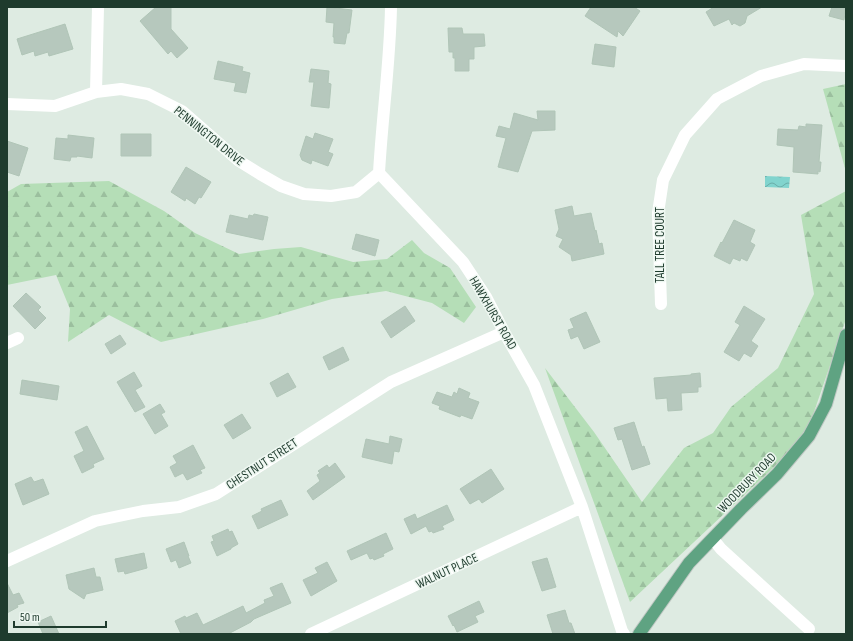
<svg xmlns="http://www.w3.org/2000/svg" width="853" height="641" font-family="'Sofia Sans Condensed',sans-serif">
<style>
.forest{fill:url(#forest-firs)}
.water{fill:url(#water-waves)}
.building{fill:#b6c8bd;stroke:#b0c5b7}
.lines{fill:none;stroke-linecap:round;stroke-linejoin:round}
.major-casing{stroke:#c0c8c4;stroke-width:14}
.minor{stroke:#fff;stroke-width:12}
.major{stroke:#5fa382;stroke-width:12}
.labels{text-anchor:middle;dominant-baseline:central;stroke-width:3;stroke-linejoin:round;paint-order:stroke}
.street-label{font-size:13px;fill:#1e3b2d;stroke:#eef7f1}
</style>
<defs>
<pattern id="forest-firs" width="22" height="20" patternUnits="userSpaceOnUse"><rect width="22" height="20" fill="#b5deb7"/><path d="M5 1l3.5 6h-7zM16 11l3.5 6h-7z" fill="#9bbf9e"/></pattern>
<pattern id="water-waves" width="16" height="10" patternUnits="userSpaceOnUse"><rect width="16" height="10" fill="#81d4ce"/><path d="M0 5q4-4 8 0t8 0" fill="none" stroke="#69ada8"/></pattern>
</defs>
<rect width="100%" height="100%" fill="#deebe2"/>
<path class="forest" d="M846 84V172L823 89Z
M109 181 164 211 195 233 239 254 274 249 301 247 353 262 387 259 412 240 424 253 450 268 476 307 464 323 432 303 386 291 332 299 263 319 161 342 109 315 68 342 70 309 56 275 7 285V192L21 184Z
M846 191V319L805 438 630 602 545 368 594 432 642 502 684 448 713 433 731 407 778 368 814 294 801 215Z"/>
<path class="water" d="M765 176 790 177 789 188 765 187Z"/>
<path class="building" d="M156 7H171V29L188 48 177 58 171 51 168 54 140 21Z
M327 7 352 10 349 33H347L345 44 334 43V37H333L334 23 326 22Z
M591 7H634L640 11 623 36 618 31 617 37 585 16Z
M714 7H762L747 16 745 23 740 26 734 23 732 25 729 19 714 26 706 12Z
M832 7H846L844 20 829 16Z
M65 24 73 49 49 56 48 52 35 56 34 51 22 55 17 39Z
M448 28H462L463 34H484L485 46 474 47V59H469V71H455V58H453V52H449Z
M595 44 616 47 614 67 592 64Z
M218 61 243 67 242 71 250 73 246 93 234 91 236 83 214 79Z
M311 69 329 71 328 83 331 84 329 108 311 106 314 82H309Z
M537 111H555V130L532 131 518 172 498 167 506 138 496 136 499 126 510 129 514 113 538 120Z
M806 124 822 125 819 162H821L820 172 818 171V174L793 172 794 147 777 145 778 129 798 130 799 126 806 127Z
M315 133 333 139 328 152 333 154 328 166 312 160 311 164 302 160 300 155 306 136 313 139Z
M121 134H151V156H121Z
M68 135 94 138 92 158 77 156V157H71L70 161 54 159 56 138 68 139Z
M7 141 28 148 19 176 7 172Z
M186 167 211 182 201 198 199 197 195 204 186 198 185 201 171 192Z
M572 206 574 216 591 213 595 231 596 230 599 244 602 243 604 254 572 261 571 255 559 247 563 239 556 236 559 229 555 210Z
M254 214 268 217 263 240 226 232 230 215 248 219 249 215 253 216Z
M734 220 755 230 750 242 755 245 747 261 741 258 740 261 733 258 730 264 714 256 721 242 722 243Z
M356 234 379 240 375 256 352 249Z
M26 293 41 307 38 310 46 318 35 329 13 306Z
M405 306 415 321 391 338 381 322Z
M744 306 765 319 751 341 758 346 751 357 744 353 739 361 724 352 740 325 735 322Z
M586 312 600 342 584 349 578 336 571 339 568 330 574 328 570 319Z
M120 335 126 344 111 354 105 344Z
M343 347 349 360 329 370 323 357Z
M134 372 142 386 135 390 145 407 135 412 117 382Z
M288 373 296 387 277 397 270 383Z
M700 373 701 387H698V392L681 393 682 410 668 411 667 398 656 399 654 378 691 375V374Z
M22 380 59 386 57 400 20 394Z
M459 388 470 393 468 398 479 402 472 419 461 415 460 417 439 409 440 406 432 403 437 392 452 397 454 392 457 394Z
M160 404 165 412 161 414 168 426 155 434 143 414Z
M242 414 251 428 233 439 224 425Z
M634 422 642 447 644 446 650 464 632 470 622 439 618 440 614 428Z
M87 426 104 459 93 464 94 467 82 473 74 456 84 451 75 432Z
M390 436 402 439 399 452 394 451 392 464 362 457 366 439 389 444Z
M193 445 205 468 200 470 202 473 187 480 183 473 175 477 170 467 177 463 173 456Z
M335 463 345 477 313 500 307 491 320 481 317 475 320 473 318 471 327 465 329 468Z
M491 469 504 489 482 503 479 499 470 504 460 489Z
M31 477 34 482 43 479 49 494 23 505 15 484Z
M281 500 288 515 258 529 252 516 262 511 261 509Z
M447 505 454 520 442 526 444 529 433 533 432 531 429 532 426 526 411 534 404 519 415 514 417 519Z
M228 529 229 532 232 531 238 544 231 548V549L217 556 211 542 214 541 212 536Z
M386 533 393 549 383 554 384 556 374 560 373 558 370 559 367 553 351 560 347 551Z
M184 542 189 556H188L191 563 179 568 176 560 171 562 166 549Z
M144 553 147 568 125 574 124 571 118 572 115 559Z
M547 558 556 587 542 591 532 562Z
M327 562 337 581 311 596 303 580 318 573 315 568Z
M94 568 96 577H100L103 590 86 594 84 599 69 589 66 575Z
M7 583 13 595 19 593 24 603 17 605 18 607 7 613Z
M282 583 291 603 254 619 251 622 228 634H181L175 621 185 616 186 618 197 613 203 625 243 606 246 613 265 603 264 600 274 596 270 588Z
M479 601 484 612 475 616 478 622 457 632 454 625 453 626 448 616Z
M565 610 569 623H571L575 634H553L547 615Z
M51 616 59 634H43L38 622Z"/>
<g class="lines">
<g class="major-casing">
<path id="major" d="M639 634 689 563 741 509 777 474 809 436 826 404 846 335"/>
</g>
<path class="minor" d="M391 7C390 63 382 118 379 173L463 262 486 297 504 332 534 385 582 507 622 631 624 634
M96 92 98 7
M7 104 55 106 96 92 121 89 148 94 182 111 239 161 260 174 281 186 304 194 331 196 356 192 379 173
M661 304 658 213 663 180 685 135 717 99 761 76 804 64 846 66
M7 343 18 338
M713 539 721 549 809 629
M7 561 95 521 143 511 179 507 216 494 391 382 504 332
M311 634 582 507"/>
<use href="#major" class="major"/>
</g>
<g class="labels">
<g class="street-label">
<text transform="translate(209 136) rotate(39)">PENNINGTON DRIVE</text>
<text transform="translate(660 245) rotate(-90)">TALL TREE COURT</text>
<text transform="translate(493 313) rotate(60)">HAWXHURST ROAD</text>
<text transform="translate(262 464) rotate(-33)">CHESTNUT STREET</text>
<text transform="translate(747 483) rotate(-46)">WOODBURY ROAD</text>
<text transform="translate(447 571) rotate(-25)">WALNUT PLACE</text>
</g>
</g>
<rect width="853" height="641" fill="none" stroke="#1e3b2d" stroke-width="16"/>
<path d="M14 621v6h92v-6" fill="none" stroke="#1e3b2d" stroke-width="2"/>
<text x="20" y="621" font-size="12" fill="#1e3b2d" stroke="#eef7f1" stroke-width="3" paint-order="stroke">50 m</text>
</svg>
